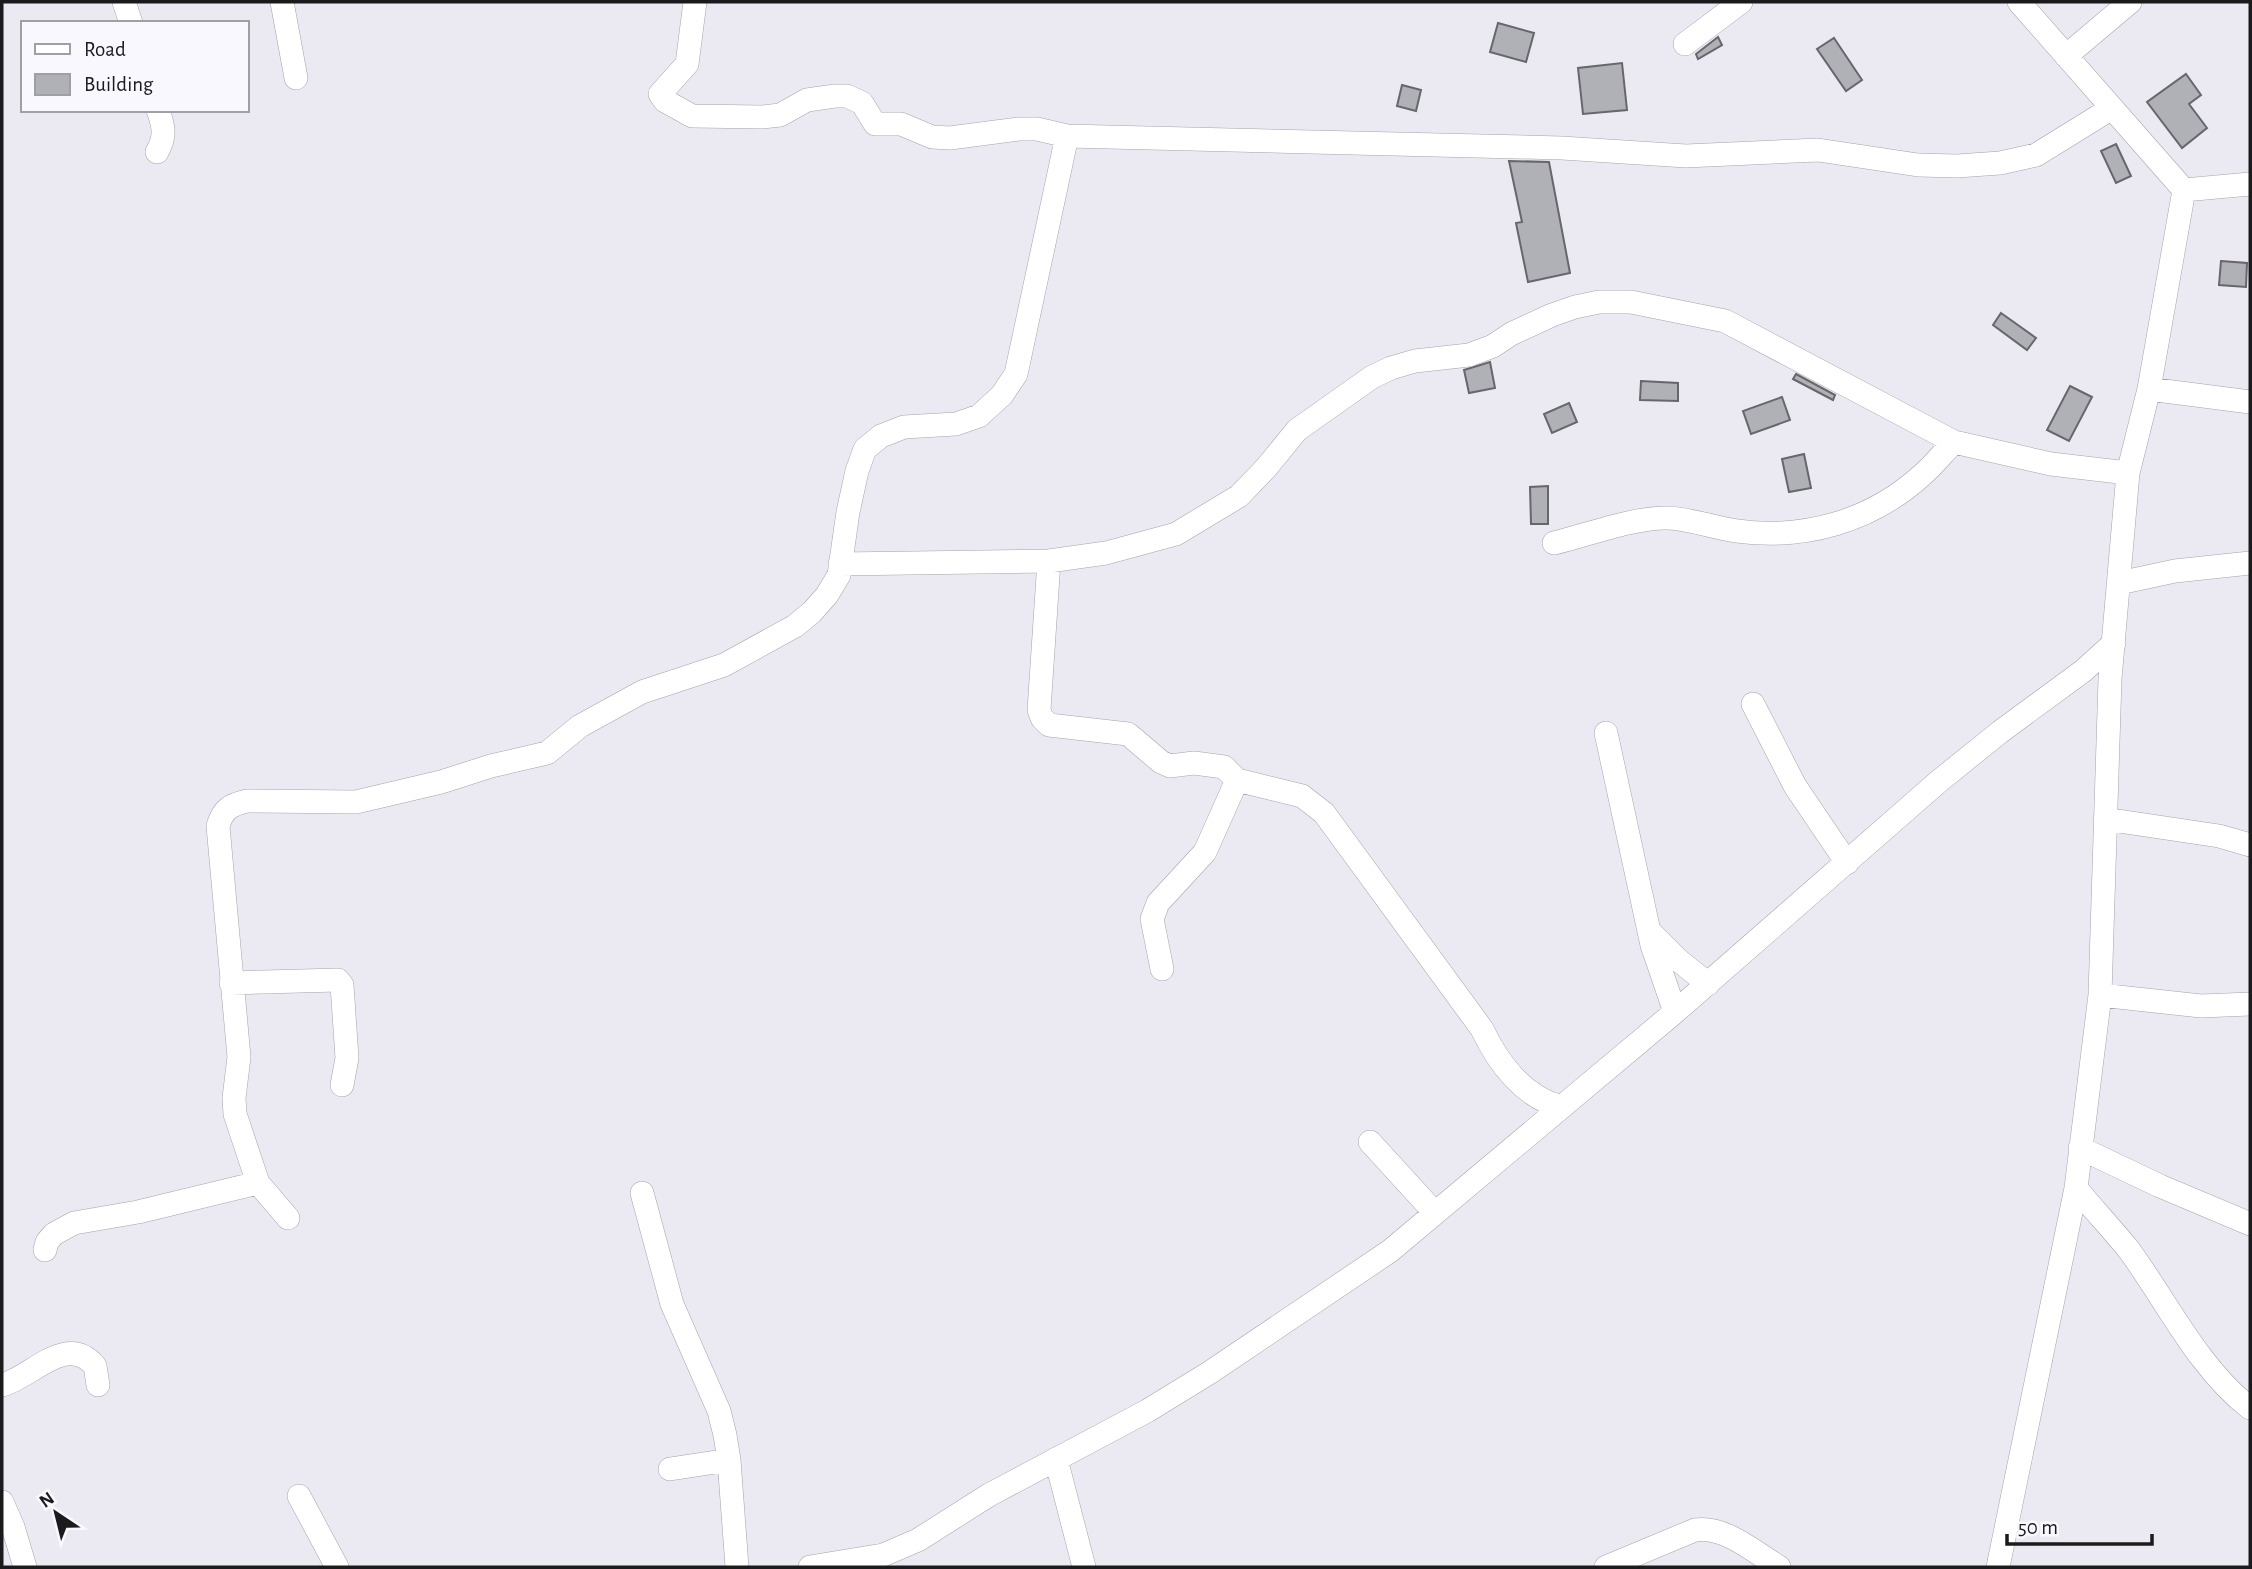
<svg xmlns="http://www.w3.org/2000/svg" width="2252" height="1569" font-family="'Alegreya Sans',sans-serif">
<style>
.building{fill:#b0b0b7;stroke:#67666d;stroke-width:2}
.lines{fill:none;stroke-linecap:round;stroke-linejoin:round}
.street-casing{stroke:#a4a3ab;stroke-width:24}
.street{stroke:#fff;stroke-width:23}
</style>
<rect width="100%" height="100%" fill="#ebeaf3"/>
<path class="building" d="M1498 23 1534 33 1526 62 1490 52Z
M1718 37 1722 45 1698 59 1696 54Z
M1834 38 1862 80 1846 91 1817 49Z
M1622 63 1627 110 1583 114 1578 68Z
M2186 74 2201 95 2189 104 2207 128 2182 148 2147 102Z
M1402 85 1421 90 1416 111 1397 106Z
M2116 144 2131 176 2116 183 2101 151Z
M1509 161 1549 162 1570 273 1528 282 1516 223 1522 222Z
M2221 261 2247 263 2246 287 2219 285Z
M2001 313 2036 338 2027 350 1993 325Z
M1490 362 1495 388 1469 393 1464 370Z
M1796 374 1835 395 1833 400 1793 379Z
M1641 381 1678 383V401L1640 400Z
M2070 386 2092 397 2069 441 2047 430Z
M1782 397 1790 420 1751 434 1743 411Z
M1569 403 1577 422 1552 433 1544 414Z
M1804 454 1811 488 1789 492 1782 459Z
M1548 486V524H1531L1530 487Z"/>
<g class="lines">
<g class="street-casing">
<path id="street" d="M124 2 131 23
M282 2 296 78
M695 2 687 64 660 94 665 101 692 116 762 117 780 115 807 100 835 96H847L862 103 875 124H901L932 137 950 138 1019 129H1037L1067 136 1562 148 1686 156 1818 150 1918 165 1957 166 2000 163 2036 155 2112 108
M2019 2 2184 190 2250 184
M1685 44 1741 2
M2066 56 2130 2
M157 152C166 136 164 127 158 110
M2149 389 2250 402
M1554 543C1587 535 1635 517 1668 518 1692 519 1714 528 1737 531 1803 540 1870 522 1921 476 1933 466 1943 453 1954 442
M1049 561 1039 710 1042 718 1049 725 1128 734 1161 762 1170 766 1194 763 1224 767 1237 780 1302 796 1324 813 1482 1029C1498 1063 1524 1098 1562 1107
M840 564 1049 561 1106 553 1176 534 1239 496 1266 468 1297 430 1372 377 1391 368 1415 361 1469 355 1493 346 1511 334 1552 315 1575 307 1599 302H1631L1725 321 1954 442 2051 464 2128 473
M2119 583 2175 571 2250 563
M1753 704 1795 786 1847 863
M1606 733 1652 945 1675 1012
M2105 819 2219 836 2250 845
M1650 932 1677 959 1708 984
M1162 969 1152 919 1158 903 1205 852 1237 780
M231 983 338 980 342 985 347 1058 342 1085
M2100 995 2201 1006 2250 1004
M1370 1142 1435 1213
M2080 1148 2160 1186 2250 1224
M2076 1188C2093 1209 2112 1229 2129 1250 2167 1302 2199 1369 2250 1408
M642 1193 672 1304 719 1411 725 1435 729 1460 737 1567
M288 1218 258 1183 235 1114 234 1098 239 1057 218 826C223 809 230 805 247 801L356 802 441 782 491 766 547 753 580 726 642 692 724 665 795 626 812 612 827 595 839 575 848 512 857 471 865 449 881 436 904 427 956 424 979 416 1002 395 1016 374 1067 136
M45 1250 47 1242 54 1234 74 1223 138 1212 258 1183
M2 1385C31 1378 66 1332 95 1366L98 1385
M1056 1459 1084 1567
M670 1469 729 1460
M299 1496 337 1567
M2 1502 13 1527 25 1567
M810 1567 883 1555 918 1540 989 1495 1147 1411 1209 1373 1390 1251 1675 1012 1938 782 2000 732 2083 671 2114 643
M1606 1567 1695 1530C1726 1526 1754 1552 1779 1567
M1998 1567 2076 1188 2100 995 2110 679 2128 473 2149 389 2184 190"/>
</g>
<use href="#street" class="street"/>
</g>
<rect width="2252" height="1569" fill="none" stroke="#1b1b1e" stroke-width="7"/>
<rect x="21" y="21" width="228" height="91" fill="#f8f8fe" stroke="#a0a0a4" stroke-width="2"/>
<rect x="35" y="44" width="35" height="10" fill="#ffffff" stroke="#a0a0a4" stroke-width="2"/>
<text x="84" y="56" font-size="21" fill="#1b1b1e">Road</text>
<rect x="35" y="74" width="35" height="21" fill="#b0b0b7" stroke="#a0a0a4" stroke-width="2"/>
<text x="84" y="91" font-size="21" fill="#1b1b1e">Building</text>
<g transform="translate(56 1513) rotate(325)" stroke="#f8f8fe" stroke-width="5" paint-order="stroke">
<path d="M0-5L12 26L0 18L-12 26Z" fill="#1b1b1e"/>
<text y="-10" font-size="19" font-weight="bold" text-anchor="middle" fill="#1b1b1e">N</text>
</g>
<path d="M2007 1534v10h145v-10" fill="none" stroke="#1b1b1e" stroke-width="3.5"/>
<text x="2018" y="1534" font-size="21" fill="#1b1b1e" stroke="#f8f8fe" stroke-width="5" paint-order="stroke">50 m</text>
</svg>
